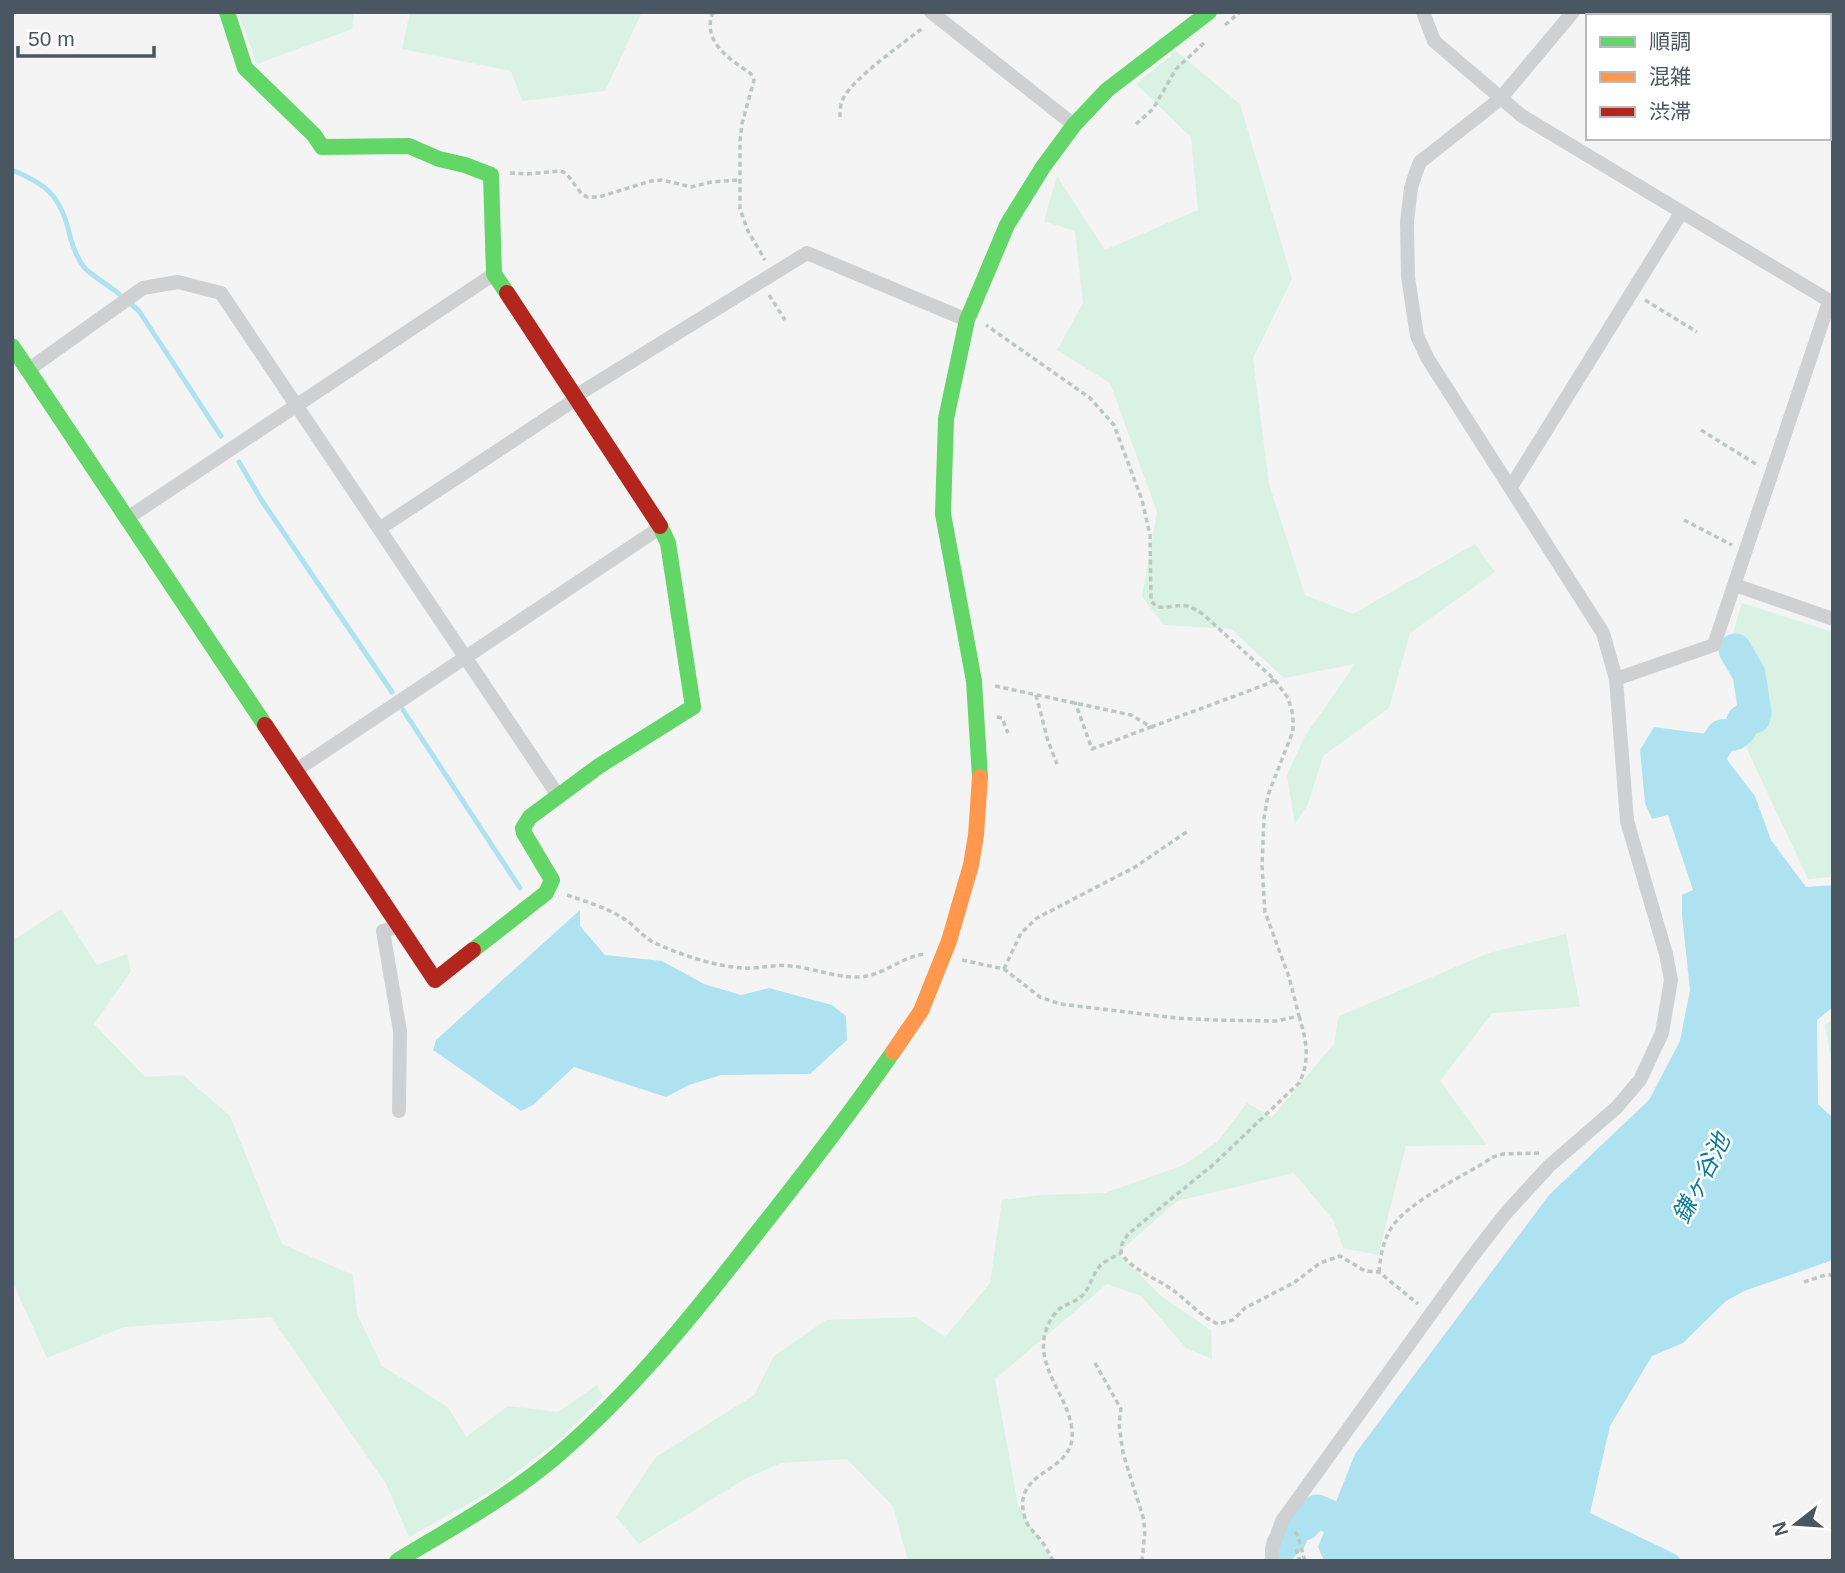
<svg xmlns="http://www.w3.org/2000/svg" width="1845" height="1573" font-family="Helvetica,'Noto Sans JP',sans-serif">
<style>
.green{fill:#d9f2e3}
.water{fill:#aee2f0}
.lines{fill:none;stroke-linecap:round;stroke-linejoin:round}
.stream{stroke:#aee2f0;stroke-width:5}
.river{stroke:#aee2f0;stroke-width:33}
.path{stroke:#bcc7c4;stroke-width:3.5;stroke-dasharray:5 3.5;stroke-linecap:butt}
.street{stroke:#ced0d2;stroke-width:14}
.fast{stroke:#63d668;stroke-width:16}
.slow{stroke:#ff974d;stroke-width:16}
.jam{stroke:#b3261e;stroke-width:16}
.labels{text-anchor:middle;dominant-baseline:central;stroke-width:5;stroke-linejoin:round;paint-order:stroke}
.water-label{font-size:24px;font-style:italic;fill:#0c7c9b;stroke:#fff}
</style>
<rect width="100%" height="100%" fill="#f4f4f4"/>
<path class="green" d="M238 12H354L352 29 257 64Z
M410 12H642L605 91 522 101 511 71 402 49Z
M1176 51 1240 104 1292 279 1253 358 1269 484 1305 595 1353 614 1475 544 1495 572 1410 633 1389 708 1323 756 1308 804 1295 824 1287 775 1305 736 1355 664 1284 678 1231 629 1164 625 1142 597 1157 512 1110 383 1057 350 1083 303 1075 231 1044 221 1057 176 1105 250 1198 210 1191 137 1136 84Z
M1742 603 1833 632V877L1808 879 1730 713 1762 702 1745 647 1731 640Z
M61 909 97 965 127 954 131 971 94 1024 145 1077 183 1075 230 1116 282 1244 353 1275 357 1314 382 1366 448 1407 466 1437 508 1406 558 1412 597 1385 603 1397 559 1440 493 1490 409 1537 386 1484 271 1317 124 1327 47 1358 12 1281V941Z
M1566 934 1580 1007 1492 1013 1440 1081 1487 1145 1406 1146 1378 1255 1343 1248 1333 1220 1294 1173 1177 1201 1118 1253 1161 1296 1211 1330 1212 1359 1186 1348 1141 1296 1107 1284 995 1379 1018 1505 1052 1561H908L893 1506 847 1459 781 1463 745 1479 639 1544 616 1517 656 1457 754 1395 774 1356 826 1320 916 1317 945 1337 990 1283 1002 1200 1041 1195 1105 1193 1184 1165 1218 1141 1247 1103 1272 1117 1334 1044 1339 1016 1489 953Z
M1833 1019V1071L1825 1025Z"/>
<path class="water" d="M1654 727 1722 736 1728 761 1755 796 1771 840 1806 887 1833 885V1007L1817 1020 1818 1104 1833 1118V1260L1744 1291 1726 1301 1683 1343 1652 1356 1610 1426 1590 1513 1677 1555 1682 1561H1324L1318 1547 1355 1454 1549 1195 1649 1100 1680 1041 1690 990 1682 915V895L1693 890 1668 815 1652 819 1645 803 1640 750Z
M580 910V926L605 955 662 961 704 984 741 995 769 988 832 1005 846 1016 847 1040 810 1074 721 1075 689 1085 666 1097 574 1067 533 1105 521 1111 433 1050 436 1040Z"/>
<g class="lines">
<path class="stream" d="M12 170C46 184 60 195 69 232 72 244 76 257 84 267 89 274 110 286 119 294
M131 304 139 311 221 436
M239 462 262 501 392 692
M403 710 520 888"/>
<path class="river" d="M1696 775 1722 736 1734 734 1740 729 1743 721 1754 717 1755 713 1749 674 1735 650
M1304 1524 1317 1511 1370 1534
M1282 1546 1291 1537"/>
<path class="path" d="M713 12C701 42 730 59 751 74L754 80 742 124 740 141V209L748 231 765 260
M1748 12 1751 16
M1225 25 1240 12
M840 117C840 112 840 106 842 101 850 80 905 42 924 27
M1136 124 1153 109 1176 69 1206 41
M510 173 527 174 560 171 566 173 581 193 587 197H599L651 181 662 180 691 187 711 182 739 180
M769 295 785 320
M1645 300 1697 332
M1701 430 1759 466
M1684 520 1732 545
M995 686 1131 715 1151 727 1092 749 1075 702
M1036 695 1048 741 1057 764
M997 717 1002 718 1008 733
M1151 727 1270 683 1274 679
M567 895C587 902 608 908 626 920 636 927 644 938 655 943 681 955 714 966 743 968 758 969 775 964 791 966 813 968 836 978 859 977 883 976 901 957 924 954
M962 960 1004 969 1040 997 1060 1004 1176 1018 1213 1020 1276 1021 1299 1016 1289 977 1265 912 1262 866 1264 818 1268 795 1293 731V715L1288 698 1274 679 1204 615C1180 598 1180 609 1157 607L1151 601 1150 535 1142 500 1114 425 1090 398 986 325
M1004 969 1021 933 1037 918 1135 867 1188 831
M1299 1016C1306 1039 1311 1060 1299 1083L1214 1164 1128 1234 1122 1244 1121 1253C1134 1272 1157 1278 1174 1291 1189 1302 1200 1316 1218 1324L1233 1320 1245 1308 1295 1282 1320 1263 1340 1256 1365 1271 1379 1272 1418 1304
M1379 1272C1380 1258 1383 1242 1390 1230 1407 1201 1465 1176 1493 1157L1503 1154 1540 1153
M1804 1282 1825 1275H1833
M1095 1363 1121 1409 1119 1424 1123 1453 1143 1517 1145 1531 1142 1561
M1295 1532 1298 1536 1305 1561
M1296 1549 1300 1561
M1053 1561C1049 1553 1045 1545 1039 1538 1034 1532 1029 1528 1026 1521 1008 1471 1068 1475 1072 1439 1076 1396 1019 1360 1056 1312 1063 1304 1075 1303 1083 1295 1090 1287 1092 1276 1099 1267 1104 1261 1114 1257 1121 1253"/>
<path class="street" d="M931 12 1074 125
M1423 12 1434 41 1522 116 1833 303
M28 370 143 288 178 282 221 293 557 794
M1511 487 1681 213
M126 519 494 274
M379 529 576 399 582 392 807 253 967 320
M1735 585 1833 619
M1616 679 1714 645 1829 302
M295 771 661 527
M397 927 383 931 400 1031 399 1111
M1272 1561V1549L1282 1521 1471 1258 1506 1213 1549 1166 1616 1108 1640 1080 1662 1033 1671 980 1666 954 1627 821 1616 679 1603 633 1428 359 1417 336 1408 277 1407 222 1411 188 1416 172 1420 162 1500 99 1573 12"/>
<path class="fast" d="M227 12 245 68 314 135 322 147 409 146 439 159 465 165 491 175 494 274 507 293
M12 346 265 725
M980 777 974 681 943 514 946 419 967 320 1007 225 1043 167 1074 125 1107 90 1209 12
M473 950 546 893 552 880 524 833 523 828 530 817 599 766 693 707 668 543 660 526
M397 1561C450 1529 505 1499 553 1459 628 1396 689 1320 749 1243 799 1180 847 1118 893 1052"/>
<path class="slow" d="M893 1052 921 1011 949 941 971 865 976 835 980 777"/>
<path class="jam" d="M507 293 660 526
M265 725 435 980 473 950"/>
</g>
<g class="labels">
<g class="water-label">
<text transform="translate(1701 1178) rotate(-63)">鎌ヶ谷池</text>
</g>
</g>
<rect width="1845" height="1573" fill="none" stroke="#4a5661" stroke-width="28"/>
<rect x="1586" y="14" width="245" height="126" fill="#ffffff" stroke="#b7bbc0" stroke-width="2"/>
<rect x="1600" y="37" width="35" height="10" fill="#63d668" stroke="#b7bbc0" stroke-width="2"/>
<text x="1649" y="49" font-size="21" fill="#4a5661">順調</text>
<rect x="1600" y="72" width="35" height="10" fill="#ff974d" stroke="#b7bbc0" stroke-width="2"/>
<text x="1649" y="84" font-size="21" fill="#4a5661">混雑</text>
<rect x="1600" y="107" width="35" height="10" fill="#b3261e" stroke="#b7bbc0" stroke-width="2"/>
<text x="1649" y="119" font-size="21" fill="#4a5661">渋滞</text>
<g transform="translate(1796 1524) rotate(253)" stroke="#ffffff" stroke-width="5" paint-order="stroke">
<path d="M0-5L12 26L0 18L-12 26Z" fill="#4a5661"/>
<text y="-10" font-size="19" font-weight="bold" text-anchor="middle" fill="#4a5661">N</text>
</g>
<path d="M18 46v10h136v-10" fill="none" stroke="#4a5661" stroke-width="3.5"/>
<text x="28" y="46" font-size="21" fill="#4a5661" stroke="#ffffff" stroke-width="5" paint-order="stroke">50 m</text>
</svg>
